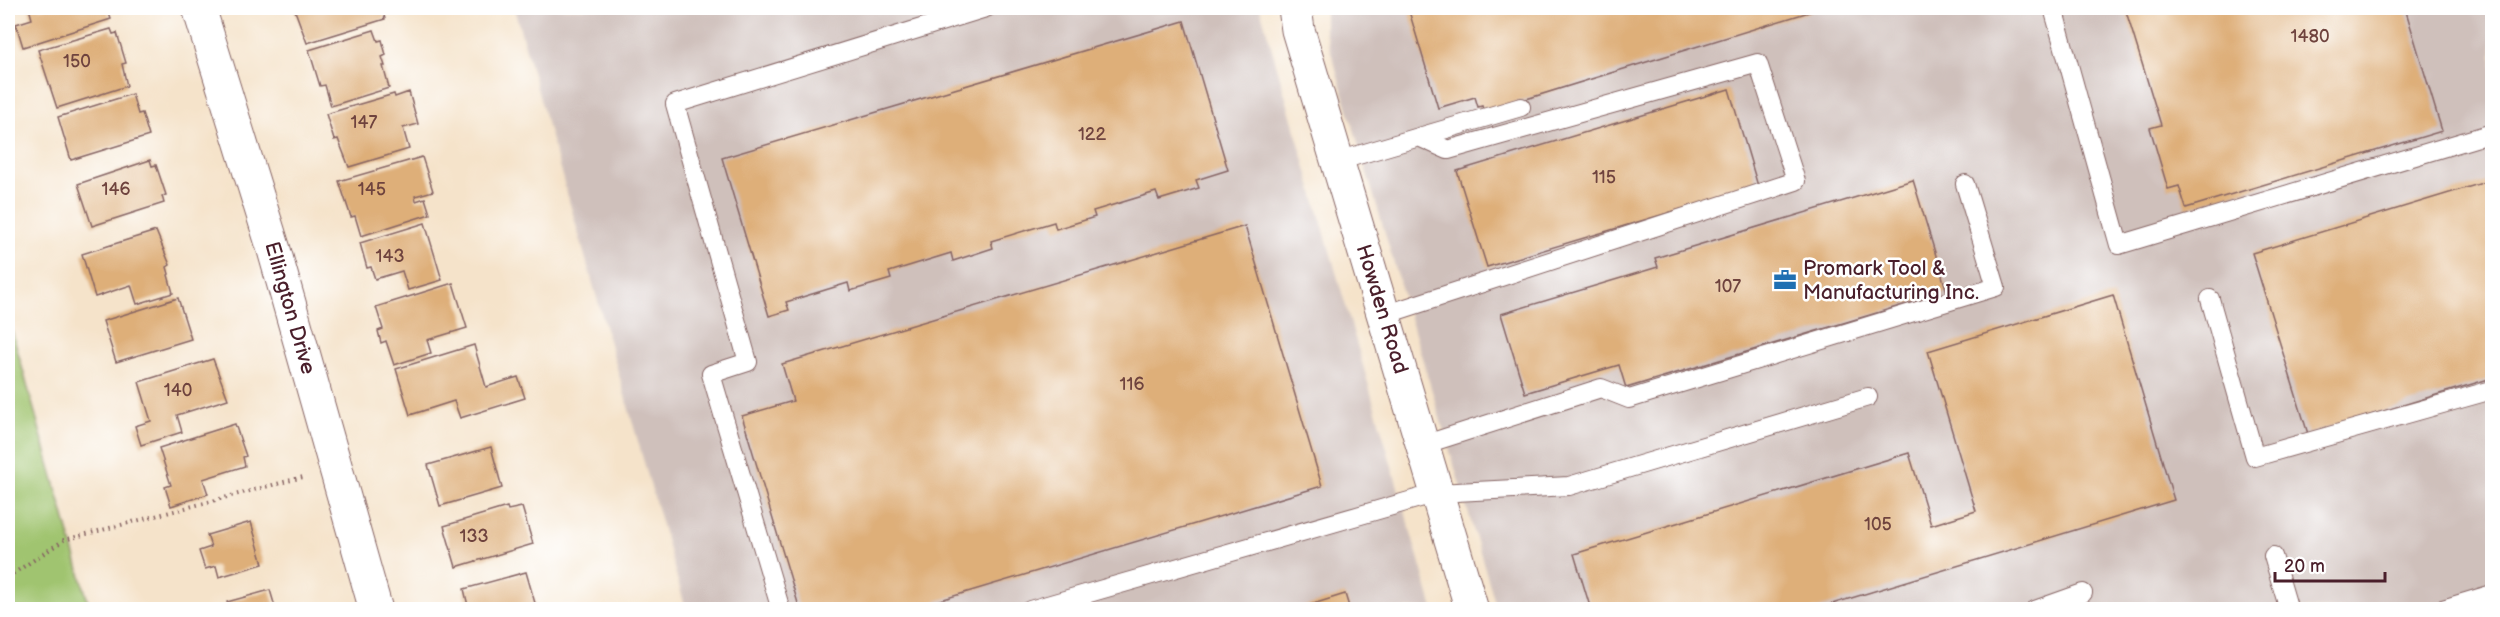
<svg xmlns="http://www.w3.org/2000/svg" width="2500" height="617" font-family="'Balsamiq Sans',sans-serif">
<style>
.industrial{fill:#cfc0bb}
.green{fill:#a0c46f;stroke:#75724d;stroke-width:1.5}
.building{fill:#deaf79}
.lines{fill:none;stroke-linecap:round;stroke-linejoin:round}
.service-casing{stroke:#866463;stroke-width:20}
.minor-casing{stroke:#866463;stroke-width:35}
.path{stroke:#866463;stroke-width:4;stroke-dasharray:1.5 4.5;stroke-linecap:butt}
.service{stroke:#fff;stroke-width:18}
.minor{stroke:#fff;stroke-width:33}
.labels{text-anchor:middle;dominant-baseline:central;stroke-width:5;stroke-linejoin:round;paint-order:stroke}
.number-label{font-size:18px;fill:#6f433e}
.poi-label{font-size:21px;fill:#4a1f2b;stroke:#fff;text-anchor:start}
.street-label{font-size:21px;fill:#4a1f2b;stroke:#fff}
</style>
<rect width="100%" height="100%" fill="#fff"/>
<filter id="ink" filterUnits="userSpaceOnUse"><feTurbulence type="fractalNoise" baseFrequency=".0167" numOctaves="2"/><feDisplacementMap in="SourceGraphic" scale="12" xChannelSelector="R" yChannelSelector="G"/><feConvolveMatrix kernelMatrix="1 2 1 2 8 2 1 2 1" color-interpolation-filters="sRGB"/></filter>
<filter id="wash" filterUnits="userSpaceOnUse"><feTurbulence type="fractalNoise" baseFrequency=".008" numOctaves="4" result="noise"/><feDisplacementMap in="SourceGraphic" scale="24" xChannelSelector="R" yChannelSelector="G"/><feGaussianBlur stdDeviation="1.35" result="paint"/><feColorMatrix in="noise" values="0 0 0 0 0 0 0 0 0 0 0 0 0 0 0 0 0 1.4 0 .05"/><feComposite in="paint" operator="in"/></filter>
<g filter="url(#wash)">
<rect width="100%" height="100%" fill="#f5e3ca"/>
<path class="industrial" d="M514 8H1260L1433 609H686Z
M1325 8H2492V609H1497L1325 32Z"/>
<path class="green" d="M8 317 90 609H8Z"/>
<g id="blocks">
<path class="building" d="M29 8H107L111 19 23 47 16 24 32 19Z
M294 8H382L385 19 307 43Z
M1420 8H1822L1484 112 1482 106 1478 107 1475 97 1438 108 1409 11Z
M2125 8H2405L2442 131 2186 208 2179 186 2168 189 2150 128 2161 125Z
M1184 21 1228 170 1196 180 1199 188 1159 200 1156 192 1093 211 1095 217 1056 229 1054 222 991 241 993 248 953 261 951 253 889 272 891 279 850 291 848 283 786 302 789 310 769 316 722 158Z
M111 29 113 34 117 33 126 63 122 64 127 86 57 108 38 50Z
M374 30 378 41 382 40 386 55 382 57 385 66H383L389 88 331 106 325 85 320 86 309 50Z
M1729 89 1758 186 1487 267 1457 171Z
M409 92 418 124 403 128 409 149 349 167 338 139 334 140 326 114 394 94 395 97Z
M132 94 138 114 142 113 149 136 71 160 58 117Z
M422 157 433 191 415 196 416 201 425 198 430 214 361 236 355 216 351 217 339 181Z
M150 160 152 166 156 165 166 195 162 196 164 203 92 226 78 184Z
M1913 180 1947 292 1626 388 1619 365 1525 393 1501 314 1658 267 1655 258Z
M2492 180V378L2308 434 2252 253Z
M425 223 442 280 408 290 402 271 375 279 371 267 367 268 360 243Z
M1245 226 1322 486 907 610H800L742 416 793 401 782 364Z
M156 231 170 265 167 267 169 274 168 275 173 293 137 304 131 285 95 297 82 254Z
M453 283 467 328 427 340 431 353 394 365 386 341 381 343 378 331 383 329 376 307Z
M2113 295 2174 500 1812 610H1591L1574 554 1909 453 1931 525 1976 511 1928 351Z
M178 298 191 339 116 362 103 321Z
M474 345 486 387 518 377 525 398 460 418 454 401 410 415 396 369Z
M213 359 228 399 177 415 182 432 141 445 135 426 151 421 139 382Z
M235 424 246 456 243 457 245 466 203 479 208 494 171 506 165 487 171 485 159 448Z
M491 447 502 488 440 506 428 465Z
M507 507 508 510 522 507 533 544 456 567 444 526Z
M251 522 263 564 219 577 216 566 205 569 199 551 211 547 207 535Z
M526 572 537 610H469L464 589Z
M270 590 276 610H229L227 602Z
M1345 594 1350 610H1297V609Z"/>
</g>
</g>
<g filter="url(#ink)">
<use href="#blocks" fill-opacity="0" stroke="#866463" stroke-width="1.5"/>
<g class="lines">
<g class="service-casing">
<path id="service" d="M2053 8 2119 245 2492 133
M1419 137 1521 107
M1338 161 1419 137 1448 150 1758 63 1796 181 1384 315
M2210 299 2255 457 2492 390
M1423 445 1601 388 1629 399 1996 287 1965 184
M2273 556 2289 610
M781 610 711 374 748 362 675 104 986 8
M1030 610 1437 493 1569 486 1868 397
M2035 610 2083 593
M2439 610 2492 594"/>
</g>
<g class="minor-casing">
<path id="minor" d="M199 8 274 250 376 610
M1295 8 1298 30 1472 610"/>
</g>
<path class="path" d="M8 577 64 540 303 477"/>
<use href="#service" class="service"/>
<use href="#minor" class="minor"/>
</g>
</g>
<defs>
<g id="office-bare" transform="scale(1.8)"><path d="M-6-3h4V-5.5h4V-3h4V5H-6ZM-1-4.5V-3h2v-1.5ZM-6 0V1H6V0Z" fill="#1f6fb2" stroke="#fff" stroke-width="2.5" paint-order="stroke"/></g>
</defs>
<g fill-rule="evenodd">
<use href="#office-bare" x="1785" y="280"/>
</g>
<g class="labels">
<g class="number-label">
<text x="2310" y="36">1480</text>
<text x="77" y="61">150</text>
<text x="364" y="122">147</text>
<text x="1092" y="134">122</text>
<text x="1604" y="177">115</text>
<text x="116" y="189">146</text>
<text x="372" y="189">145</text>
<text x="390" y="256">143</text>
<text x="1728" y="286">107</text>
<text x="1132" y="384">116</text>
<text x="178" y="390">140</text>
<text x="1878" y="524">105</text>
<text x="474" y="536">133</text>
</g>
<g class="poi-label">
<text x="1803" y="268">Promark Tool &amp;<tspan x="1803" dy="24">Manufacturing Inc.</tspan></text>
</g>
<g class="street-label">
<text transform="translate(290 308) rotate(74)">Ellington Drive</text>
<text transform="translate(1382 309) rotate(73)">Howden Road</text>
</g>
</g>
<rect width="2500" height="617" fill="none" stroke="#fff" stroke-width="30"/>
<path d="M2275 572v9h110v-9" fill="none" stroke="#4a1f2b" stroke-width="3"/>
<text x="2284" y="572" font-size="18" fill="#4a1f2b" stroke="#ffffff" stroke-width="4.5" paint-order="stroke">20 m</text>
</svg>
